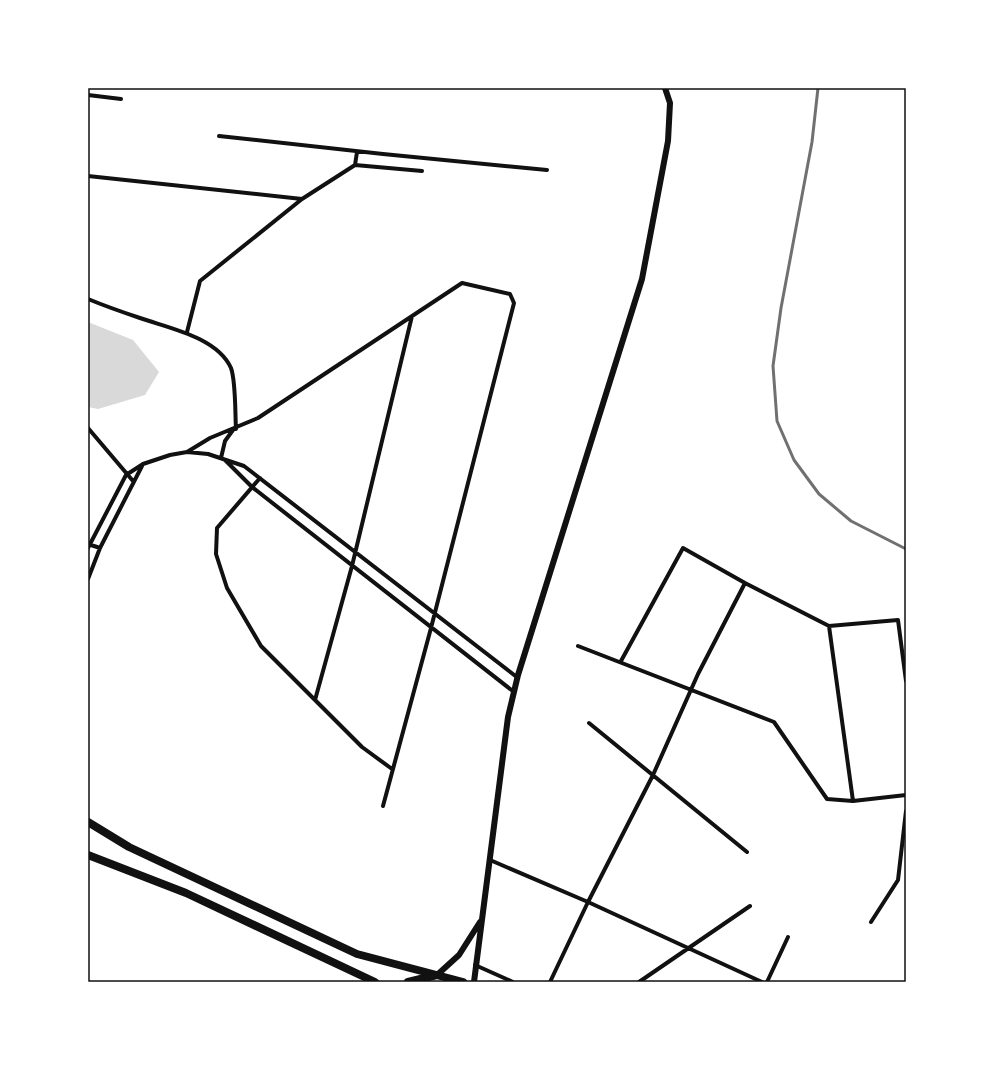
<svg xmlns="http://www.w3.org/2000/svg" width="994" height="1070" font-family="Overpass,sans-serif">
<style>
.water{fill:#d9d9d9}
.lines{fill:none;stroke-linecap:round;stroke-linejoin:round}
.minor{stroke:#111;stroke-width:4}
.tertiary{stroke:#111;stroke-width:6}
.primary{stroke:#111;stroke-width:8}
.rail{stroke:#707070;stroke-width:3}
.neatline{fill:none;stroke:#111;stroke-width:1.5}
</style>
<rect width="100%" height="100%" fill="#fff"/>
<path class="water" d="M88 322 133 340 159 372 145 395 98 409 88 407Z"/>
<g class="lines">
<path class="minor" d="M88 95 121 99
M219 136 383 154 547 170
M355 165 357 152
M88 176 302 199
M88 299C105 306 122 312 140 318 168 328 217 337 231 368 236 382 235 414 236 429
M187 332 200 281 302 199 355 165 422 171
M88 428 133 481
M187 452 210 438 258 418 462 283 510 294 514 303 431 628 383 806
M221 458 225 441 233 430
M225 460 252 487 514 692
M260 478 217 528 216 554 227 588 261 646 362 747 392 769
M88 544 100 548
M88 548 126 475 143 464 170 455 187 452 208 454 244 466 518 678
M88 579 100 548 142 466
M829 626 853 801
M578 646 774 722 827 799 853 801 906 795
M621 661 683 548 745 583 829 626 898 620 906 681
M315 700 352 566 412 316
M589 723 747 852
M490 860 588 902 762 982
M871 922 898 880 906 811
M475 965 513 982
M550 982 588 902 653 775 698 674 745 583
M639 982 750 906
M767 982 788 937"/>
<path class="tertiary" d="M437 975 459 955 480 922
M474 982 508 717 518 675 642 279 668 141 670 103 665 88"/>
<path class="primary" d="M88 822 129 847 357 954 463 982
M88 855 186 893 375 982
M408 982 437 975"/>
<path class="rail" d="M818 88 812 142 781 308 773 366 777 421 794 460 819 494 851 521 906 549"/>
</g>
<rect width="994" height="1070" fill="none" stroke="#ffffff" stroke-width="178"/>
<rect x="89" y="89" width="816" height="892" class="neatline"/>
</svg>
